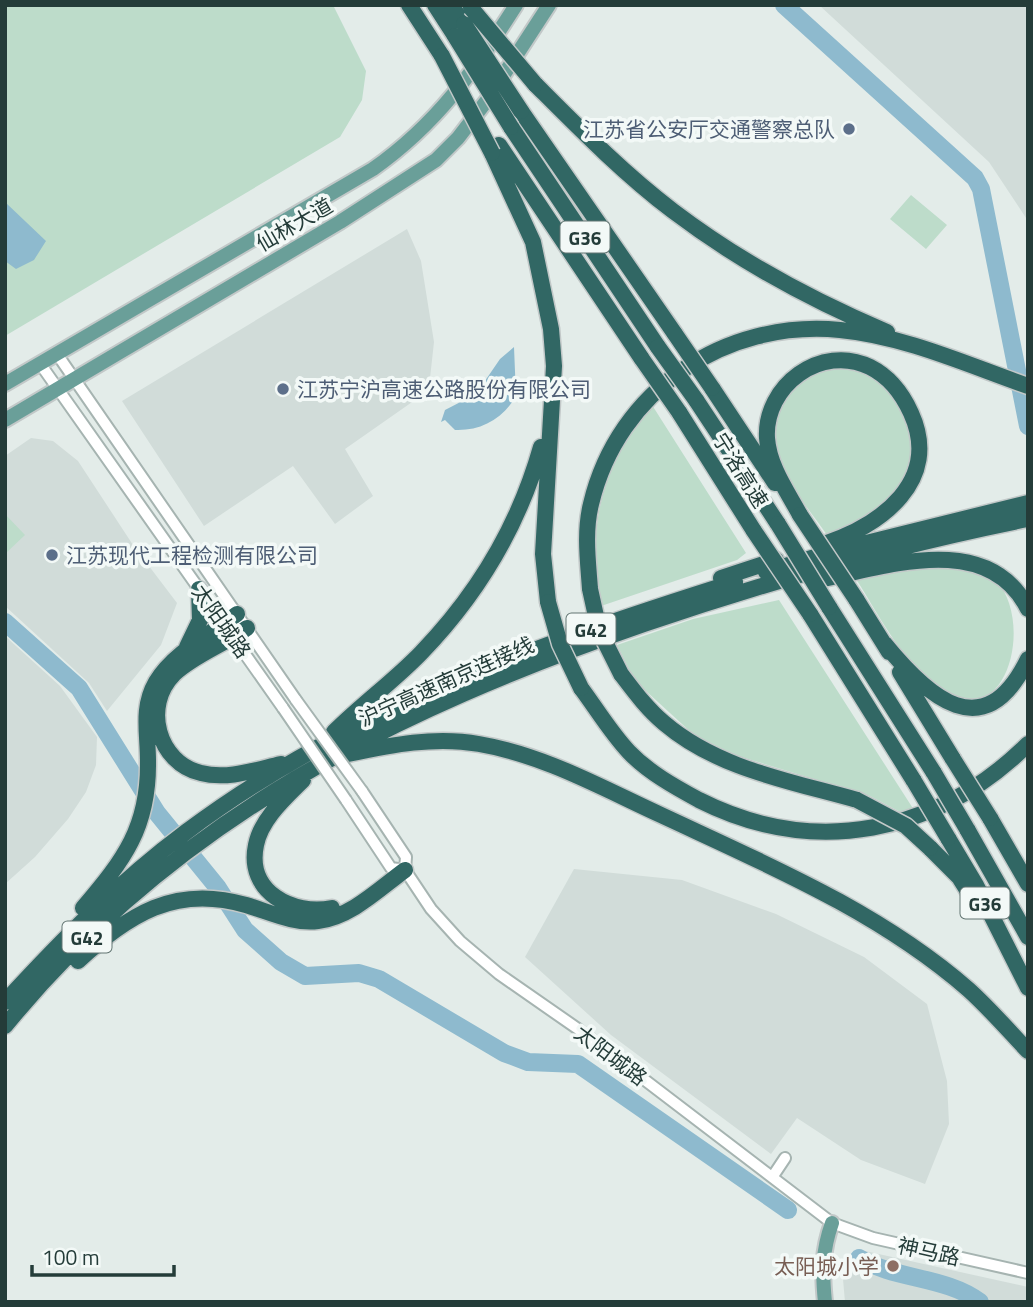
<svg xmlns="http://www.w3.org/2000/svg" width="1033" height="1307" font-family="'Titillium Web','Noto Sans SC',sans-serif">
<style>
.built{fill:#d1dcd9}
.green{fill:#bddcca}
.water{fill:#8ebace}
.lines{fill:none;stroke-linecap:round;stroke-linejoin:round}
.river{stroke:#8ebace;stroke-width:18}
.minor-casing{stroke:#a6b4b1;stroke-width:14}
.major-casing{stroke:#c2c8c8;stroke-width:18}
.highway-casing{stroke:#c2c8c8;stroke-width:19}
.minor{stroke:#fff;stroke-width:10}
.major{stroke:#6a9f99;stroke-width:14}
.highway{stroke:#316764;stroke-width:16}
.minor-bridge-casing{stroke:#a6b4b1;stroke-width:14;stroke-linecap:butt}
.highway-bridge-casing{stroke:#c2c8c8;stroke-width:19;stroke-linecap:butt}
.minor-bridge{stroke:#fff;stroke-width:10}
.highway-bridge{stroke:#316764;stroke-width:16}
.service-dot{fill:#5c6f8a;stroke:#f3f9f7;stroke-width:2.5}
.education-dot{fill:#8d6e63;stroke:#f3f9f7;stroke-width:2.5}
.labels{text-anchor:middle;dominant-baseline:central;stroke-width:7;stroke-linejoin:round;paint-order:stroke}
.shield{fill:#f3f9f7;stroke:#627572;stroke-width:2}
.shield-label{font-size:19px;font-weight:bold;fill:#243c39}
.service-label{font-size:21px;fill:#4e5e75;stroke:#f3f9f7;text-anchor:start}
.street-label{font-size:21px;fill:#243c39;stroke:#f3f9f7}
.education-label{font-size:21px;fill:#785e54;stroke:#f3f9f7;text-anchor:end}
</style>
<rect width="100%" height="100%" fill="#e3ece9"/>
<path class="built" d="M819 5H1028V221L989 162Z
M407 229 421 261 434 342 430 378 415 400 345 449 373 496 335 524 293 466 204 526 122 401Z
M31 438 53 441 78 461 133 545 177 603 161 645 107 711 89 683 5 606V456Z
M5 636 60 686 97 737 96 765 86 792 68 819 35 857 5 884Z
M574 869 682 880 776 914 864 957 927 1004 947 1081 949 1124 925 1184 861 1160 797 1118 771 1154 611 1035 525 957Z
M865 1251 1028 1287V1302H845L843 1279Z"/>
<path class="green" d="M5 5H333L366 71 362 100 340 137 5 336Z
M911 195 947 225 926 249 890 219Z
M840 367C889 373 922 418 909 466 907 473 906 481 902 486 882 513 857 523 827 535 800 496 751 445 787 397 803 375 811 370 840 367Z
M652 405 746 553 737 560 601 606C585 530 602 464 652 405Z
M5 514 25 535 5 554Z
M965 567C975 571 987 574 995 579 1033 618 1011 726 947 697 941 694 936 687 931 682 897 652 880 617 856 579L907 569Z
M779 600 914 810 906 815 870 796 735 755 694 735 635 681 617 645 693 619Z"/>
<path class="water" d="M5 202 46 241 34 260 16 269 5 261Z
M514 347 516 396C503 419 481 431 455 430L445 420 441 422 445 410 476 394 500 359Z"/>
<g class="lines">
<path class="river" d="M784 5 975 178 981 189 1028 426
M5 622 79 688 157 813 218 888 245 930 281 962 305 976 359 973 379 979 504 1053 528 1062 578 1064 788 1210
M859 1258C896 1280 945 1276 980 1302"/>
<g class="minor-casing">
<path id="minor" d="M57 354 296 700
M41 365 283 708
M362 791 406 857 405 870 431 909 460 941 499 974 578 1029 832 1223 873 1238 1028 1273
M346 800 391 868 405 870
M773 1176 785 1158"/>
</g>
<g class="major-casing">
<path id="major" d="M5 384 373 169C437 124 474 71 516 5
M5 420 340 222 436 160 458 138 488 99 549 5
M825 1302C822 1273 822 1251 832 1223"/>
</g>
<g class="highway-casing">
<path id="highway" d="M409 5 442 56
M435 5 455 36
M451 5 464 24
M535 84C579 128 623 173 673 211 739 261 811 300 887 332
M521 111 675 334
M511 127 658 347
M499 145 642 359
M492 153 533 242 551 329 554 366 543 554 548 602
M712 388 775 483
M696 400 778 524
M679 412 754 531
M800 515C787 491 769 466 767 438 764 386 821 343 870 367 890 377 902 393 911 413 942 481 881 525 824 544
M766 572 838 550 1028 503
M721 578 776 560
M828 578C893 564 990 533 1028 609
M590 589C588 561 584 532 591 504 618 390 725 319 840 330 904 336 968 365 1028 386
M856 599 889 652
M829 607 934 773
M810 614 914 781
M247 628C225 644 194 655 174 674 142 706 158 763 201 773 227 780 255 770 281 764
M884 643C928 697 984 749 1028 659
M187 647 200 620 199 589
M900 672 953 759
M621 674C634 691 647 709 664 723 718 769 790 781 857 800
M581 688C596 708 611 733 629 752 648 772 675 787 699 800 814 858 937 834 1028 744
M334 732C362 704 394 681 421 653 477 595 519 525 541 447
M348 754C391 745 435 736 479 744 544 755 602 788 661 815 768 865 880 912 969 990 990 1009 1009 1031 1028 1051
M303 780C285 798 261 819 256 845 246 892 293 916 332 908
M990 818 1028 884
M967 829 1028 937
M948 838 976 885 1028 988
M930 848 959 877 969 893
M83 908C124 860 149 827 148 761 148 733 141 708 156 682 173 653 211 634 237 614
M78 961C129 915 174 884 246 905 270 912 293 924 318 921 351 917 379 889 405 870
M5 1002C61 941 119 882 186 832 348 710 542 643 735 582
M5 1026C175 818 395 710 644 624 770 581 897 545 1028 519"/>
</g>
<use href="#minor" class="minor"/>
<use href="#major" class="major"/>
<use href="#highway" class="highway"/>
<g class="minor-bridge-casing">
<path id="minor-bridge" d="M296 700 362 791
M283 708 346 800"/>
</g>
<g class="highway-bridge-casing">
<path id="highway-bridge" d="M471 8 535 84
M464 24 521 111
M455 36 511 127
M442 56 492 153
M675 334 712 388
M658 347 696 400
M642 359 679 412
M800 515 856 599
M778 524 829 607
M754 531 810 614
M590 589 599 630 621 674
M548 602 560 644 581 688
M953 759 990 818
M934 773 967 829
M914 781 948 838
M857 800 906 826 930 848"/>
</g>
<use href="#minor-bridge" class="minor-bridge"/>
<use href="#highway-bridge" class="highway-bridge"/>
</g>
<g class="service-dot">
<circle cx="849" cy="129" r="7"/>
<circle cx="283" cy="389" r="7"/>
<circle cx="52" cy="555" r="7"/>
</g>
<circle class="education-dot" cx="893" cy="1266" r="7"/>
<g class="labels">
<g class="shield">
<rect x="560.5" y="221.5" width="49" height="31" rx="5"/>
<rect x="566.5" y="613.5" width="49" height="31" rx="5"/>
<rect x="960.5" y="887.5" width="49" height="31" rx="5"/>
<rect x="62.5" y="921.5" width="49" height="31" rx="5"/>
</g>
<g class="shield-label">
<text x="585" y="237">G36</text>
<text x="591" y="629">G42</text>
<text x="985" y="903">G36</text>
<text x="87" y="937">G42</text>
</g>
<g class="service-label">
<text x="835" y="129" text-anchor="end">江苏省公安厅交通警察总队</text>
<text x="297" y="389">江苏宁沪高速公路股份有限公司</text>
<text x="66" y="555">江苏现代工程检测有限公司</text>
</g>
<g class="street-label">
<text transform="translate(294 224) rotate(-30)">仙林大道</text>
<text transform="translate(741 470) rotate(58)">宁洛高速</text>
<text transform="translate(222 621) rotate(55)">太阳城路</text>
<text transform="translate(446 681) rotate(-24)">沪宁高速南京连接线</text>
<text transform="translate(611 1055) rotate(37)">太阳城路</text>
<text transform="translate(929 1251) rotate(12)">神马路</text>
</g>
<g class="education-label">
<text x="879" y="1266">太阳城小学</text>
</g>
</g>
<rect width="1033" height="1307" fill="none" stroke="#243c39" stroke-width="14"/>
<path d="M32 1265v10h142v-10" fill="none" stroke="#243c39" stroke-width="3.5"/>
<text x="42" y="1265" font-size="21" fill="#243c39" stroke="#f3f9f7" stroke-width="5" paint-order="stroke">100 m</text>
</svg>
